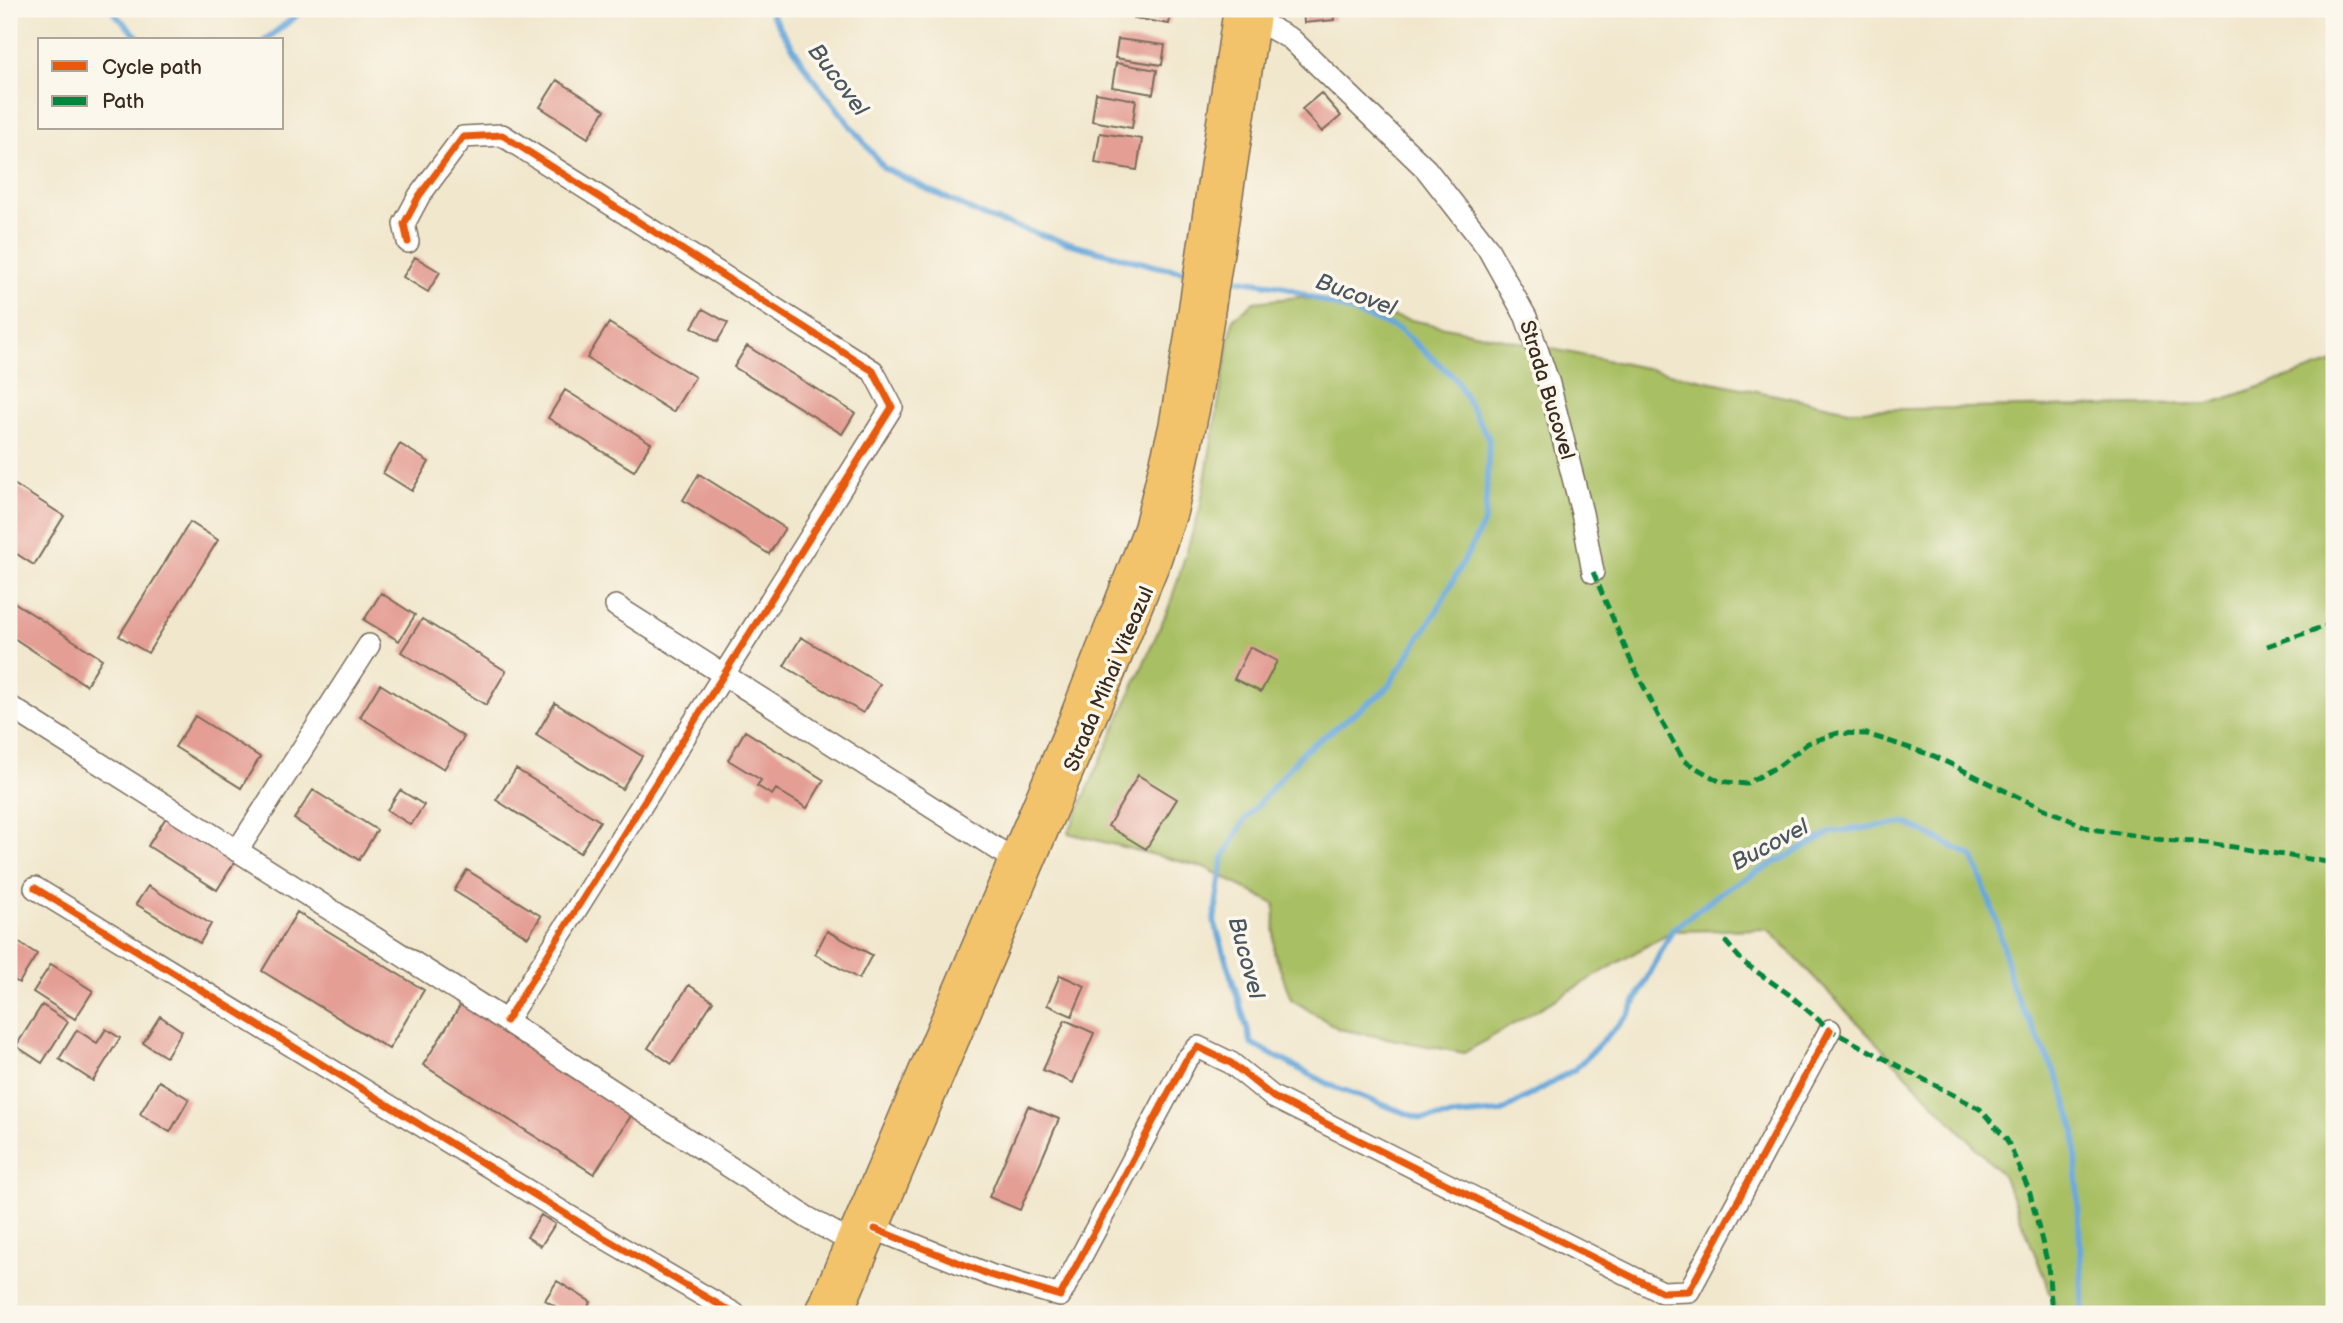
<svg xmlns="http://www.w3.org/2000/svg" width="2343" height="1323" font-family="'Balsamiq Sans',sans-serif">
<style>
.grass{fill:#a9bf63;stroke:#727440;stroke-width:2}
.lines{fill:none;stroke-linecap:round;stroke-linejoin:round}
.stream{stroke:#67a8db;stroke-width:6}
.building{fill:#e49e94}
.minor-casing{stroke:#7b6c5b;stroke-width:24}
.major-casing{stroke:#7b6c5b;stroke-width:29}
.minor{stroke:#fff;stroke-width:21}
.major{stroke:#f2c36a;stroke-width:26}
.quiet{stroke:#00873e;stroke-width:5;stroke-dasharray:10 5;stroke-linecap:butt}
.cycleway-casing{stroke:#fbf7ec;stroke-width:11}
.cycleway{stroke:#e8590c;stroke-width:7}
.labels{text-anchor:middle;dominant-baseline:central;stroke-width:7;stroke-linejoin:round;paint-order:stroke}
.street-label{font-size:21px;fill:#3b2a1e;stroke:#fbf7ec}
.water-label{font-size:23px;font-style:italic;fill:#4a5660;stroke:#fbf7ec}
</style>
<rect width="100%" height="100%" fill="#fbf7ec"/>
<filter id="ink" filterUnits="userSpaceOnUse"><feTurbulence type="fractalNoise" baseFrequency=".0143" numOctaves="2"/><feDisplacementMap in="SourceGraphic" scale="14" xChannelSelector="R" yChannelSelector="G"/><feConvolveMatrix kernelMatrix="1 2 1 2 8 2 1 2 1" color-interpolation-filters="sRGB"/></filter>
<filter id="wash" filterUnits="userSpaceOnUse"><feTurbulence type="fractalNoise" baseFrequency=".00686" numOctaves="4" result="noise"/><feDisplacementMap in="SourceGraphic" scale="28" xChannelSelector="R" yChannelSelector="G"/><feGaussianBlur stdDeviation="1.57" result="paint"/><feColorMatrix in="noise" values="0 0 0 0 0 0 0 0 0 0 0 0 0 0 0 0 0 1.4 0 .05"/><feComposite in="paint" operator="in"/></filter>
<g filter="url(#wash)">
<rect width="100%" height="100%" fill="#f1e7cd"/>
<path class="grass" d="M1299 297 1849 410 2209 404 2334 362V1314H2059L2004 1177 1768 929 1672 931 1464 1053 1339 1029 1291 999 1274 952 1275 904 1206 868 1068 833 1169 607 1200 509 1233 319 1254 302Z"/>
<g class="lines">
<path class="stream" d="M110 9 141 40
M768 9 810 74 884 168 985 217 1064 242 1155 266 1190 272
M265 40 295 17 301 9
M1222 277 1281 286 1399 329 1455 378 1489 439 1485 521 1438 609 1386 690 1303 752 1244 821 1223 859 1214 921 1252 1044 1332 1086 1422 1119 1501 1112 1575 1069 1629 1014 1672 930 1726 889 1832 832 1906 823 1973 857 1996 919 2013 989 2061 1084 2075 1130 2083 1314"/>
</g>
<g id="blocks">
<path class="building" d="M1136 9H1172L1169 24 1134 18Z
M1303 9H1333L1334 20 1304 23Z
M1118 39 1165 45 1162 65 1115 58Z
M1116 63 1157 70 1153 94 1112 87Z
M557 80 605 110 588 138 540 107Z
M1096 93 1136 100 1132 128 1092 121Z
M1321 93 1341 116 1322 132 1302 109Z
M1100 133 1142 139 1137 170 1095 163Z
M415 257 440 272 428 292 403 277Z
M703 309 728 323 717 342 692 327Z
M609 323 695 377 673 412 587 358Z
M747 346 855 413 842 434 734 367Z
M565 390 651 443 634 471 548 418Z
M400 444 429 462 412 491 383 473Z
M699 474 785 528 769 554 683 500Z
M9 481 64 516 34 565 9 549Z
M190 522 218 540 148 653 119 636Z
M381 593 415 615 399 641 364 620Z
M9 599 102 659 86 685 9 635Z
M422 619 506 671 486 705 401 652Z
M801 637 880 684 863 713 784 666Z
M1250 647 1277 661 1261 692 1234 679Z
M380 684 464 737 444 769 360 717Z
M555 703 642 756 622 789 536 735Z
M195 716 260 757 241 788 175 747Z
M745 731 824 780 807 808 776 789 772 795 757 786 761 780 728 760Z
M516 769 600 821 580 853 496 800Z
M1138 775 1177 799 1146 849 1108 826Z
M313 790 377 830 359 860 294 819Z
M400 790 424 805 411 825 387 810Z
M167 816 236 860 217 890 148 846Z
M467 870 541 916 528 937 454 891Z
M148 886 211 924 200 943 136 904Z
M297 912 424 990 389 1049 262 971Z
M827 931 872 955 859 979 815 954Z
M15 940 37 954 19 983 9 977V950Z
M51 964 93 991 75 1019 33 992Z
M1060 975 1085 986 1072 1016 1047 1005Z
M689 985 713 1001 672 1064 648 1048Z
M463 1001 634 1111 594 1174 423 1065Z
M42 1005 68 1022 42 1063 16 1046Z
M160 1016 182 1031 166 1057 143 1043Z
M1065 1020 1094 1033 1073 1083 1043 1070Z
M106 1029 120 1038 93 1081 59 1059 77 1030 97 1043Z
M159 1081 189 1099 170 1132 140 1114Z
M1028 1106 1059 1119 1020 1210 989 1197Z
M541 1215 555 1224 541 1246 527 1237Z
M557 1281 591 1302 583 1314H568L545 1300Z"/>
</g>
</g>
<g filter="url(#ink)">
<use href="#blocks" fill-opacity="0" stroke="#7b6c5b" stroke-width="2"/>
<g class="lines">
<g class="minor-casing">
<path id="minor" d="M1256 20 1291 39 1426 169 1487 247 1526 317 1549 384 1582 513 1593 572
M408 242 404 224 419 196 463 137 502 135 873 371 892 407 506 1021
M616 606 1013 859
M9 706 506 1021 808 1218 848 1240
M237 851 369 645
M35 888 603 1237 735 1314
M875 1229 990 1275 1060 1296 1186 1060 1198 1047 1231 1063 1273 1097 1662 1292 1689 1291 1830 1030"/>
</g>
<g class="major-casing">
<path id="major" d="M818 1314 1069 727 1147 528 1172 427 1187 342 1237 9
M839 1314 1110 678 1157 562 1174 512 1197 405 1258 9"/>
</g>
<use href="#minor" class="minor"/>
<use href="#major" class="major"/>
<path class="quiet" d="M1593 572 1630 659 1660 719 1684 761 1719 781 1746 784 1780 765 1808 743 1838 733 1867 734 1934 756 2022 799 2091 829 2163 840 2208 843 2334 863
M2267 646 2334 623
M1725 941 1743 962 1790 995 1830 1030 1980 1109 2007 1140 2029 1190 2048 1265 2052 1314"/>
<g class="cycleway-casing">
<path id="cycleway" d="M408 242 404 224 419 196 463 137 502 135 873 371 892 407 506 1021
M35 888 603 1237 735 1314
M875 1229 990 1275 1060 1296 1186 1060 1198 1047 1231 1063 1273 1097 1662 1292 1689 1291 1830 1030"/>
</g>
<use href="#cycleway" class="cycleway"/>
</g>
</g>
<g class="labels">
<g class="street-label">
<text transform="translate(1547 390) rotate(73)">Strada Bucovel</text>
<text transform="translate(1109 679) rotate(-67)">Strada Mihai Viteazul</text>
</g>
<g class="water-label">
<text transform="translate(838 80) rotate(53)">Bucovel</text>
<text transform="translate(1356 295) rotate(20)">Bucovel</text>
<text transform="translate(1770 845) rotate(-28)">Bucovel</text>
<text transform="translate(1246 958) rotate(75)">Bucovel</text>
</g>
</g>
<rect width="2343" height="1323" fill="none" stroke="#fbf7ec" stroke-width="35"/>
<rect x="38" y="38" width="245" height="91" fill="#fbf7ec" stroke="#aea59a" stroke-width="2"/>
<rect x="52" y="61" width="35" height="10" fill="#e8590c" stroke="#aea59a" stroke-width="2"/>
<text x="102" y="74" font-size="21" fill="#3b2a1e">Cycle path</text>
<rect x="52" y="96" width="35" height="10" fill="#00873e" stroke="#aea59a" stroke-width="2"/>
<text x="102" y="108" font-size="21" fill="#3b2a1e">Path</text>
</svg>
